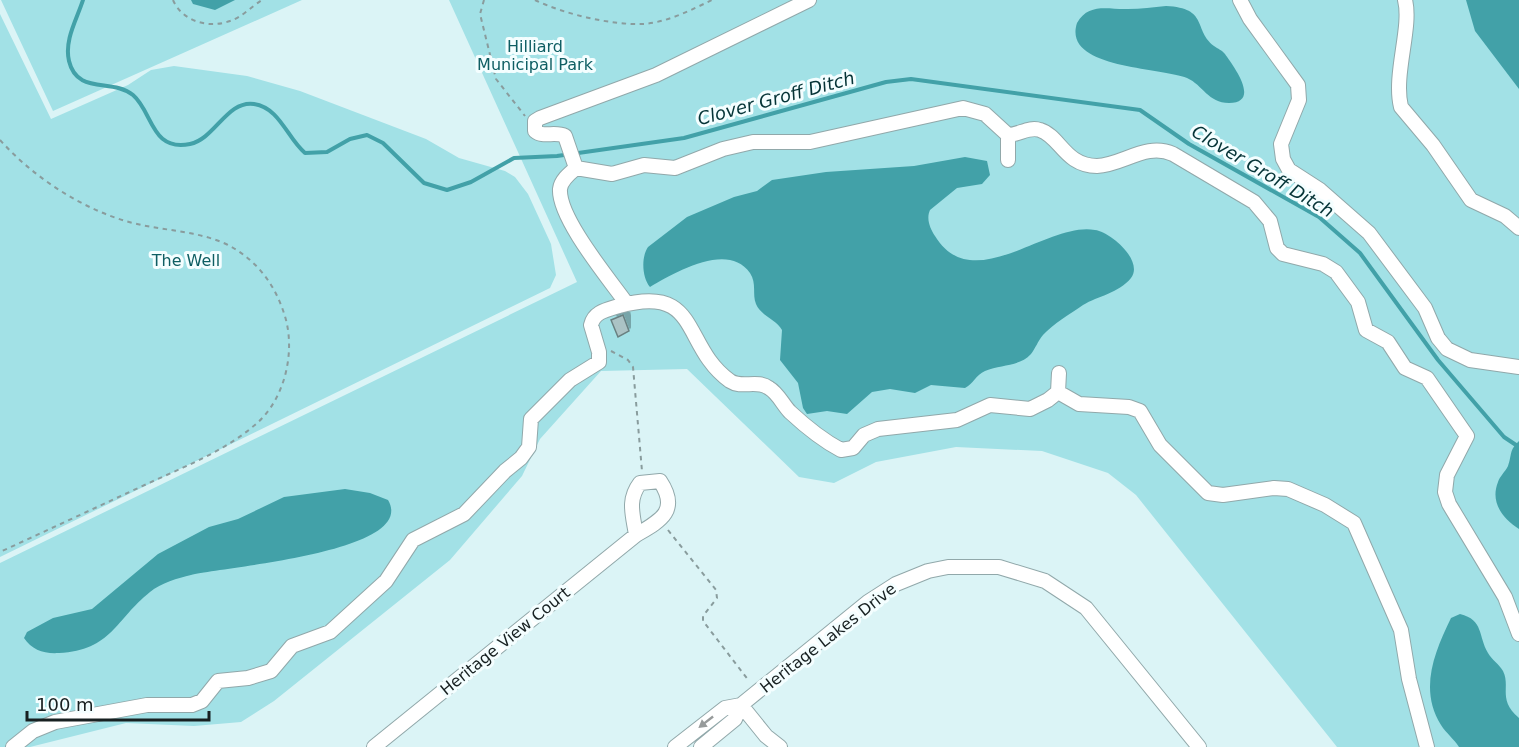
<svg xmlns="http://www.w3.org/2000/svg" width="1519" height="747" font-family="'DejaVu Sans',sans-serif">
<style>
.green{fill:#a2e1e6}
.water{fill:#42a1a8}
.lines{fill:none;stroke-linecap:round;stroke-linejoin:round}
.stream{stroke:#42a1a8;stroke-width:4}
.building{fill:#abc3c5;stroke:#698081;stroke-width:1.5;filter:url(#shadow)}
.minor-casing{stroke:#91a8aa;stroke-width:16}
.path{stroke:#899c9d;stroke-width:2;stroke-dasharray:4.5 4.5;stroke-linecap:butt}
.minor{stroke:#fff;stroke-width:14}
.oneway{fill:#979b9b}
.labels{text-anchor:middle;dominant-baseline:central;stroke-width:6;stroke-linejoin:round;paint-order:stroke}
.park-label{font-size:16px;fill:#0e5e63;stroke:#f4feff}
.street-label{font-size:16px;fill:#172021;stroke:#f4feff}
.water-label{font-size:18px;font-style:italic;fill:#053437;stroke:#f4feff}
</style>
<defs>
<filter id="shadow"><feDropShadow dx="5.5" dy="-5.5" stdDeviation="0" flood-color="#0004"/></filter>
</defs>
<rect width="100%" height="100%" fill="#dbf4f6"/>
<path class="green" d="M1 0H302L53 111Z
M449 0H1519V747H1337L1136 495 1108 473 1042 451 956 447 876 462 834 483 799 477 687 369 601 371 540 439 522 476 450 560 274 701 241 722 194 726 126 723 30 747H0V563L577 282Z
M0 14 51 119 128 85 151 70 174 66 247 76 300 91 426 139 459 158 505 171 515 177 528 194 551 244 556 275 550 288 0 557Z"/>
<path class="water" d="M191 0H235L215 10 193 4Z
M1466 0H1519V89L1475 31Z
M1166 6C1209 8 1193 30 1214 46 1218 49 1222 50 1225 54 1232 64 1262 103 1229 103 1208 103 1203 85 1187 78 1161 67 1062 69 1077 23 1089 2 1109 10 1128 9 1141 9 1153 7 1166 6Z
M965 157 987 161 990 175 982 184 957 188 930 210C926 219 930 228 935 236 973 298 1047 221 1095 230 1111 232 1144 261 1131 278 1119 293 1098 296 1083 305 1070 314 1053 324 1043 335 1038 341 1035 349 1031 354 1019 367 1001 364 985 371 976 375 973 384 965 388L931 385 915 393 890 389 872 392 847 414 827 411 807 414 803 408 798 383 780 360 782 330C776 319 761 316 756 304 752 294 757 284 750 273 728 241 674 273 650 287 642 278 641 257 648 247L687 217 734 197 757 191 772 180 826 172 914 166Z
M1519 441V529C1502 518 1490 502 1498 482 1500 476 1505 472 1508 466 1512 455 1509 450 1519 441Z
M345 489 370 493 388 500C419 553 220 567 191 575 178 578 161 583 150 592 115 620 112 650 59 653 44 654 32 650 24 638L27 632 53 618 92 609 158 554 209 527 238 519 284 497Z
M1460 614C1484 620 1478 636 1488 653 1492 660 1499 664 1503 671 1511 687 1497 699 1519 718V747H1459C1454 739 1446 733 1441 725 1419 690 1434 653 1451 618Z"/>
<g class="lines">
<path class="stream" d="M83 0C77 19 64 40 69 61 77 95 112 78 133 95 153 112 151 152 190 144 215 139 227 100 254 104 280 108 287 138 305 153L327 152 350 139 367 135 383 143 424 183 447 190 471 182 514 158 557 156 684 138 886 82 911 79 1140 110 1189 144 1319 217 1360 253 1438 360 1504 437 1519 447"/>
</g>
<path class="building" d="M623 315 629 331 618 337 611 320Z"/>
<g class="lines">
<g class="minor-casing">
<path id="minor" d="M809 0 656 75 540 118 535 121V131C543 138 555 131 565 136L576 168 612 174 644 165 675 168 723 149 753 142H810L963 108 985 114 1008 135C1019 135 1029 126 1040 130 1060 136 1065 166 1097 166 1123 165 1146 142 1173 154L1254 202 1270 221 1277 248 1283 254 1323 264 1336 272 1358 302 1366 330 1388 342 1405 368 1427 378 1467 436 1447 475 1445 492 1449 504 1505 597 1519 634
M1240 0 1250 19 1298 85 1299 100 1281 144 1283 159 1289 170 1320 190 1369 233 1425 308 1438 338 1447 349 1470 360 1519 367
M1405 0C1412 27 1393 75 1401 107L1433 145 1471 200 1505 216 1519 228
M1008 135V160
M576 168C570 173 561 180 560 189 558 218 610 280 627 304
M1058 392 1079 404 1129 407 1140 411 1160 445 1208 493 1223 495 1274 488 1288 489 1325 505 1354 523 1401 630 1409 679 1427 747
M741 705 766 736 780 747
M13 747 33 731 55 722 147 705H192L202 701 218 681 248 678 271 671 292 646 330 632 386 581 413 540 464 514 505 471 521 458 529 447 531 419 570 380 599 362V352L591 325C594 312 606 310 619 306 701 283 681 346 730 381 742 389 757 379 769 388 778 393 783 405 790 412 804 425 824 441 841 450L853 448 864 435 878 429 957 420 990 405 1030 409 1048 400 1058 392 1059 373
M374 747 636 535C660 521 680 511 660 481L640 483C627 500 633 515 636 535
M675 747 725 708 741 705 868 602 896 584 928 571 948 567H999L1045 581 1086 608 1199 747
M701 747 735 719 741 705"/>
</g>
<path class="path" d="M173 0C182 21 208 29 230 21 241 18 252 6 262 0
M484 0 480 14 496 79 525 116
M535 0C564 14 610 25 642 24 666 23 691 10 712 0
M0 140C33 177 82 209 129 222 162 231 195 230 226 244 258 260 277 287 286 320 295 355 284 400 256 424 225 451 186 466 149 483 99 506 50 529 0 552
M611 351 628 360 633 367 642 471
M668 530 716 590 717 598 703 616V621L749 681"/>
<use href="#minor" class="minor"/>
</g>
<defs><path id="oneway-solid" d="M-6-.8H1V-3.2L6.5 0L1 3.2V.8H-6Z" transform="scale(1.5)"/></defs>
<use class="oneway" href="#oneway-solid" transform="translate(706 722) rotate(142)"/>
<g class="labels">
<g class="park-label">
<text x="535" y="46">Hilliard<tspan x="535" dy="18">Municipal Park</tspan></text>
<text x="186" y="260">The Well</text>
</g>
<g class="street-label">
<text transform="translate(828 638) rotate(-38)">Heritage Lakes Drive</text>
<text transform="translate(505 641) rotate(-39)">Heritage View Court</text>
</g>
<g class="water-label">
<text transform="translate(776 98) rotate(-15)">Clover Groff Ditch</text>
<text transform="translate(1263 171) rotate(31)">Clover Groff Ditch</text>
</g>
</g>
<path d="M27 711v9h182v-9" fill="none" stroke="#172021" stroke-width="3"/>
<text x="36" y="711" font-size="18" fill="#172021" stroke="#f4feff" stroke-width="4.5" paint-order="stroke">100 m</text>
</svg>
